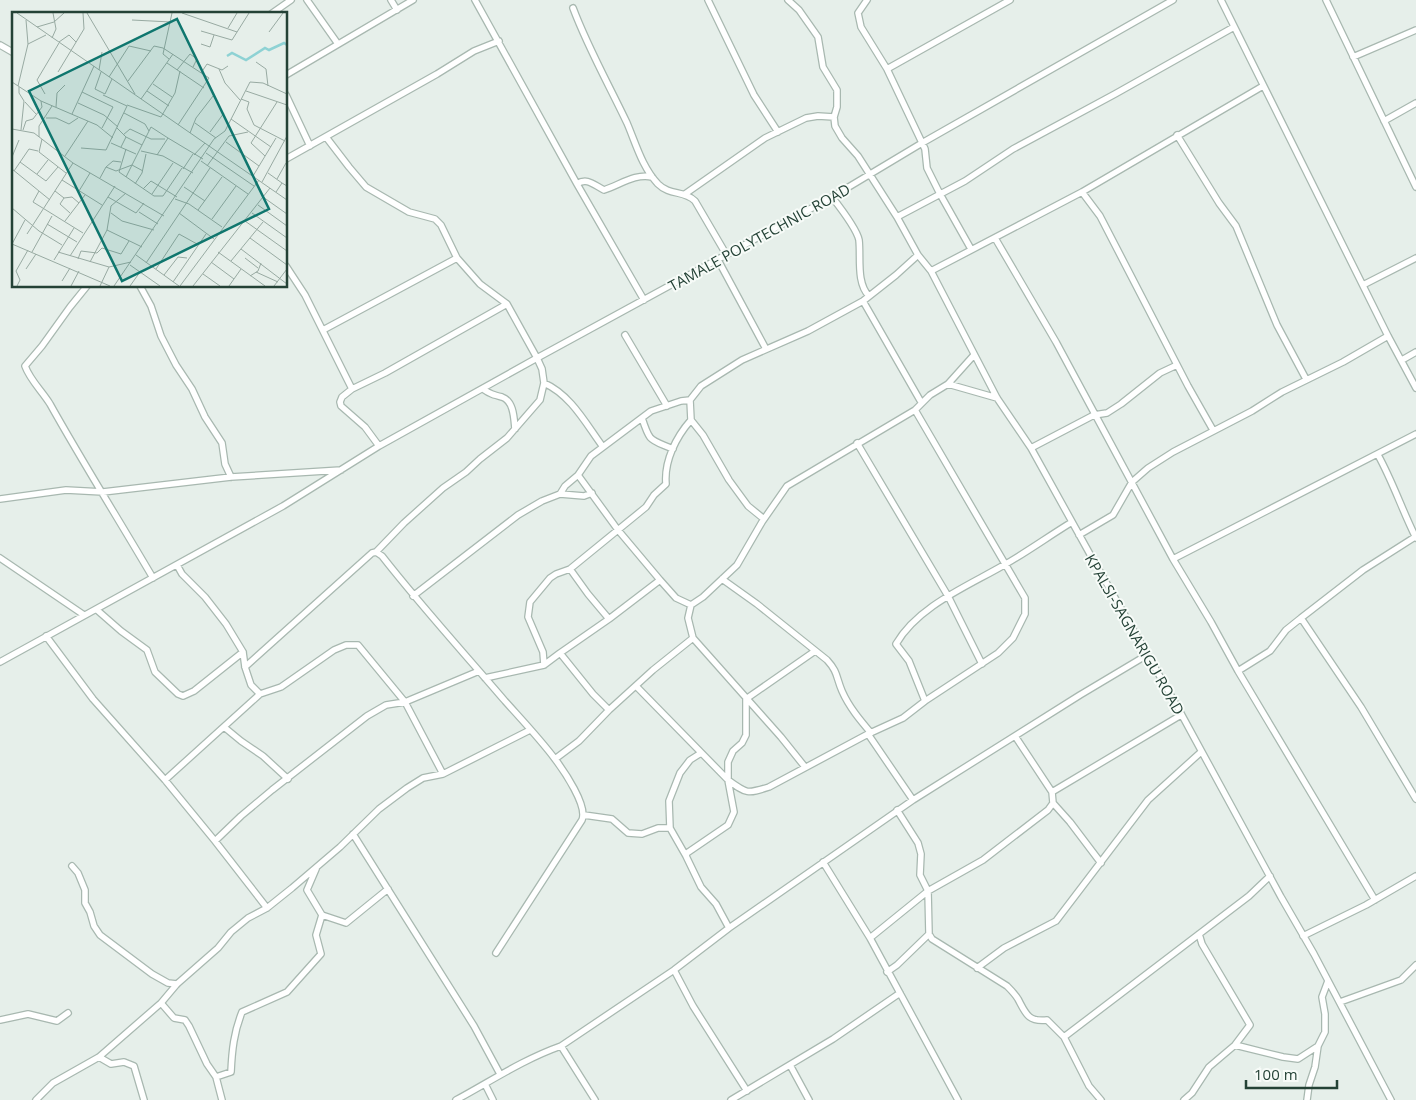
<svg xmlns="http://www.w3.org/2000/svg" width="1416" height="1100" font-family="'Open Sans',sans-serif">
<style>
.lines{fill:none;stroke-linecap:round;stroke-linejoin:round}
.minor-casing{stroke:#a8b8b0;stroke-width:8}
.minor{stroke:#fff;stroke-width:5.5}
.labels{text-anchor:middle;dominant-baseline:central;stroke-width:4;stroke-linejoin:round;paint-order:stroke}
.street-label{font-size:15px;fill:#244236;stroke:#f7fbf8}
.inset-river{fill:none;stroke:#8ed2d4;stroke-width:2.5}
.inset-road{fill:none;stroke:#98aaa2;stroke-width:1}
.view{fill:#0f766e;fill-opacity:0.15;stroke:#0f766e;stroke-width:2.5}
.inset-edge{fill:none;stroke:#244236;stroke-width:2.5}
</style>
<rect width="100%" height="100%" fill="#e6efea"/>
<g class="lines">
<g class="minor-casing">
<path id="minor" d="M307 0 338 44
M391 0 397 10
M475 0 577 184 644 300
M708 0 754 95 778 132
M788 0 799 10 818 37 823 67 837 90V107L834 117 835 126 842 138 858 156 897 217 918 255 931 271 997 398 1031 448 1091 556 1178 708 1281 897 1314 954 1391 1100
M867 0 858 13 861 27 887 69 925 149 927 168 940 194 971 249
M1221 0 1388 336 1416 388
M1326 0 1416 187
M573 8C588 48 609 85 627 123 636 144 642 167 658 184 670 196 684 190 695 201L726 254
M271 14 291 0
M0 45 14 53
M1353 57 1416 30
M887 69 1010 0
M286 75 413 0
M286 95 310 146
M1384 121 1416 103
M1177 135 1219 203 1236 226 1277 325 1306 379
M326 137 349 167 366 187 409 212 435 219 441 225 457 258 480 284 507 304 537 358 542 369 544 383 540 400 507 438 480 459 466 472 443 488 404 523 376 552
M286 159 437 74 474 51 499 41
M577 184C587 177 594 185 604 190 620 185 635 173 652 177
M1082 192 1100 216 1188 386 1213 430
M685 194 765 138 806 118 818 116 834 117
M832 197C839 206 857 230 859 240 861 257 856 283 869 296
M897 217 965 181 1013 149 1115 94 1234 27
M995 238 1056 342 1173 559 1211 622 1238 671 1375 900
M718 260 766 349
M286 266 305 295 352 389
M931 271 1082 192 1263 86
M1363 285 1416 258
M87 286 70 307 42 346 25 366C30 380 42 391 50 404 83 463 119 520 153 578
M140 286 151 306 161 336 176 365 192 389 205 417 222 443 225 464 231 477
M863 301 921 402
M323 330 457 258
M625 335 667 406
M1402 360 1416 352
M544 383C571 395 586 424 603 447
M948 384 997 398
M483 389C490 394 494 395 502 397 514 401 514 419 515 429
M642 418C650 443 650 439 673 449
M857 443 948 596 982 664
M379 446 365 427 341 406 340 402 342 397 352 389 385 373 507 304
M1031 448 1094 415 1107 413 1121 404 1160 373 1177 365
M1378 455C1393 482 1402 510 1416 538
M578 475 618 530 660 580 676 598 691 605 688 618 693 638 781 737 805 767
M560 494 565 486 578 475 591 456 651 411 681 401 690 400
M0 499 66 490 103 492 231 477 341 470
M764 519 748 506 729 480 703 435 691 420 690 400 701 386 742 360 808 331 863 301 896 275 918 255
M1079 535 1113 515 1132 482 1148 468 1173 452 1252 411 1282 392 1343 362 1388 336
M1415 537 1363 570 1301 618 1361 707 1416 799
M0 558 84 615
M1173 559 1416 434
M177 565 182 574 205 597 226 624 243 652 245 667 251 685 260 694
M570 569 588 594 609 619
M722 579 757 604 827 660C838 672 836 677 842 691 849 707 860 720 871 733
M413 596 518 515 542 501 560 494 584 496 592 493
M691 605 703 597 737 565 762 522 787 486 915 410 930 395 948 384 974 355
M97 610 121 631 147 650 155 672 178 694 183 696 194 691 243 652
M46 636 93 699 165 780 215 841 267 908
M560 653 609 619 660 580
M0 662 283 506 379 446 537 358 832 197 922 143 1173 0
M544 665 543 652 528 617 530 602 550 578 556 574 570 569 646 507 654 495 666 484C664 461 676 437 691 420
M245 667 372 553 376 552 382 556C421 606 464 653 505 701 522 720 540 739 555 759 564 771 588 806 582 820L496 953
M1238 671 1270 651 1286 630 1301 618
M485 678 544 665 560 653 593 694 609 710
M636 686 728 780C747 794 747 794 769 787L868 734 903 718 925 701 998 653 1013 638 1025 614V598L915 410
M925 701 909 661 896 644C918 606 968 586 1004 565 1027 552 1049 536 1072 522
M224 727 241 741 263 756 288 779
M868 734 913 800
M555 759 579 741 609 710 653 670 693 638
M165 780 260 694 281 687 334 650 346 645H358L405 702 443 774
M1052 792 1181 715
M1053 803 1070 822 1101 863
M897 810 918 843 921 854 920 875 928 891 929 934 932 939 1007 986C1011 990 1015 994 1018 999 1026 1014 1028 1022 1047 1020L1064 1037
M584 815 612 819 628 833 642 834 658 828H670
M353 834 474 1026 500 1074
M215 841 241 816 272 790 367 716 386 705 405 702 479 671
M686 856 670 828 669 801 680 773 690 760 701 753
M823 862 870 938 958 1100
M72 866 78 873 85 890V903L90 912 94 926 100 935 152 974 168 983 177 984
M322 915 346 923 388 889
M729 928 716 904 701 887 686 856 687 853 728 825 734 812 728 780V762L733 751 742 743 746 735V699L815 651
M1303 936 1366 905 1416 876
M870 938 928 891 983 860 1048 810 1053 803 1052 792 1015 736
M977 968 1004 948 1056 921 1148 800 1201 752
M674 970 693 1006 747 1091
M887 972 897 965 929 934
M1340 1002 1401 980 1416 965
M161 1003 174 1018 185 1020 189 1026 207 1064 216 1077 222 1100
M0 1020 28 1014 57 1021 68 1013
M1235 1045 1283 1057 1298 1059 1318 1046
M561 1046 595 1100
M99 1057 111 1064 124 1062 134 1066 144 1100
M790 1065 809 1100
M216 1077 231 1072C232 1050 234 1032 242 1012L287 992 321 954 316 935 322 915 307 890 316 869
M485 1084 493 1100
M36 1100 53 1083 99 1057 161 1003 177 984 218 948 231 932 248 918 267 908 292 888 340 847 379 809 407 788 423 778 443 774 530 730
M456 1100C491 1081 524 1059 561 1046L674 970 729 928 913 800 1080 695 1147 655
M731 1100 833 1039 900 993
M1101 1100 1089 1086 1064 1037 1249 896 1270 876
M1184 1100 1192 1093 1209 1067 1235 1045 1250 1025 1202 944 1199 934
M1307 1100 1309 1085 1315 1067 1318 1046 1325 1032V1014L1322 997 1328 981"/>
</g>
<use href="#minor" class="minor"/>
</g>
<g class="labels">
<g class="street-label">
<text transform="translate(759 237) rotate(-29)">TAMALE POLYTECHNIC ROAD</text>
<text transform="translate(1135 634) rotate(60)">KPALSI-SAGNARIGU ROAD</text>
</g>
</g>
<g transform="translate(12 12)">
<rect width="275" height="275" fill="#e6efea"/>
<path class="inset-river" d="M215 44 220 41 234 48 253 36 257 38 272 31 275 33"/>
<path class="inset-road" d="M5 1 275 188M75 1 123 82M170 1 225 20M120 8 159 10M25 15 42 10 52 1M216 16 225 1M189 19 220 28 237 1M257 20 271 1M40 26 44 17 41 1M47 30 57 23 64 30M16 32 34 23M189 32 198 35 202 23M157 47 151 42 160 1M244 50 254 57 256 74M155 51 192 76M207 57 213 71 228 88M87 58 90 40M165 58 178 42 185 47 181 55M46 60 72 17 71 1M89 60 83 77 93 82M189 61 195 52 210 58 216 54M97 65 117 34 139 39M116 69 142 34 151 36 197 66 166 113M0 70 29 89 85 113 101 126M141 72 160 85M6 74 16 32 14 8M7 75V81L12 89 9 118M135 79 157 94M234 79 275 93M70 80 101 95 90 116M33 82 25 68 47 31M93 82 100 67M129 87 161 42M229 87 237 90 235 97 242 113 273 129M13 90 24 102M66 91 92 103 106 115M115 93 149 105 163 81 168 59M44 95 45 81 53 73M112 101 133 112 137 119M60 102 82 54M34 106H44L57 112 66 106M219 107 259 135M183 111 204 126M139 115 156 126M105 116 114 125 109 135M0 117 22 121 61 151 152 204M11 118 14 109 21 107 30 95 29 89M198 120 212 101M178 121 184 106 201 84M111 123 118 117 139 127H153M27 125V114L40 94M114 125 130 133M30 127 27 140 54 161M214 130 247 154M99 131 124 142M69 136 94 138 115 94 91 83M114 137 107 160 142 184H151L170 156M129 139 151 144 181 161M194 141 242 174M145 143 156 126 191 147M182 143 193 131M53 144 76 109M253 144 239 131 265 90M0 145 7 128M189 149 236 182M8 150 34 169 46 155M195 154 217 124 236 120M94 155 101 149 109 150M0 157 38 188M171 157 181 142M2 159 17 137 26 139M256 161 270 171M25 162 36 148M241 164 264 126M114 165 139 115M88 166 94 155 104 159 120 153 131 159M265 167 274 151M50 168 90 193M250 170 275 124M123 172 130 161 134 142M172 175 193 189M131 177 139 169 165 185M27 179 21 190 71 221M43 179 52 186 60 185 67 191M67 179 78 161M264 180 270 171 275 174M140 182 161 151M96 185 124 201 132 191M251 185 275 202M52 186 48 192 58 201M163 187 177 192 210 215M246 193 275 214M0 196 27 219 50 233M186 198 210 165M127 200 146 212M99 201 110 209 142 218M167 201 202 227M240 201 275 226M200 207 224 174M13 208 0 232 98 274M53 209 73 183M233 209 275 239M35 212 65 230M95 218 99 194 114 181M15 222 61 151M238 226 275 253M229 237 275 272M20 240 40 204M46 240 97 255 119 250M206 240 253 274M124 243 167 274M58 244 103 174M233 246 246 256M66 247 69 239 85 241 90 236 109 242 117 229M42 248 62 216M219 249 251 210M78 250 95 218 130 235M199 250 222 267M134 251 198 156M118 253 148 274M14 257 24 242M144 257 167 222 185 232M244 260 266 270M191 262 208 274M152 263 166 245 175 246M238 264 246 259 249 251M50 269 58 256M161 270 194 222M5 274 8 268 4 259 16 238M59 274 67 259M88 274 97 255M102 274 202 127 213 119 238 70 251 71 275 82M118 274 128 260M168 274 247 168M181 274 258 176M217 274 229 257M262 274 275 257"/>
<path class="view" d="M165 7 257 197 110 269 17 79Z"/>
<rect width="275" height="275" class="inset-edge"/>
</g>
<path d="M1246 1080v8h91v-8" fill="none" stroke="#244236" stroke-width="2.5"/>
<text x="1254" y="1080" font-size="15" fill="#244236" stroke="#f7fbf8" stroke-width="4" paint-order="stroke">100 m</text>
</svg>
